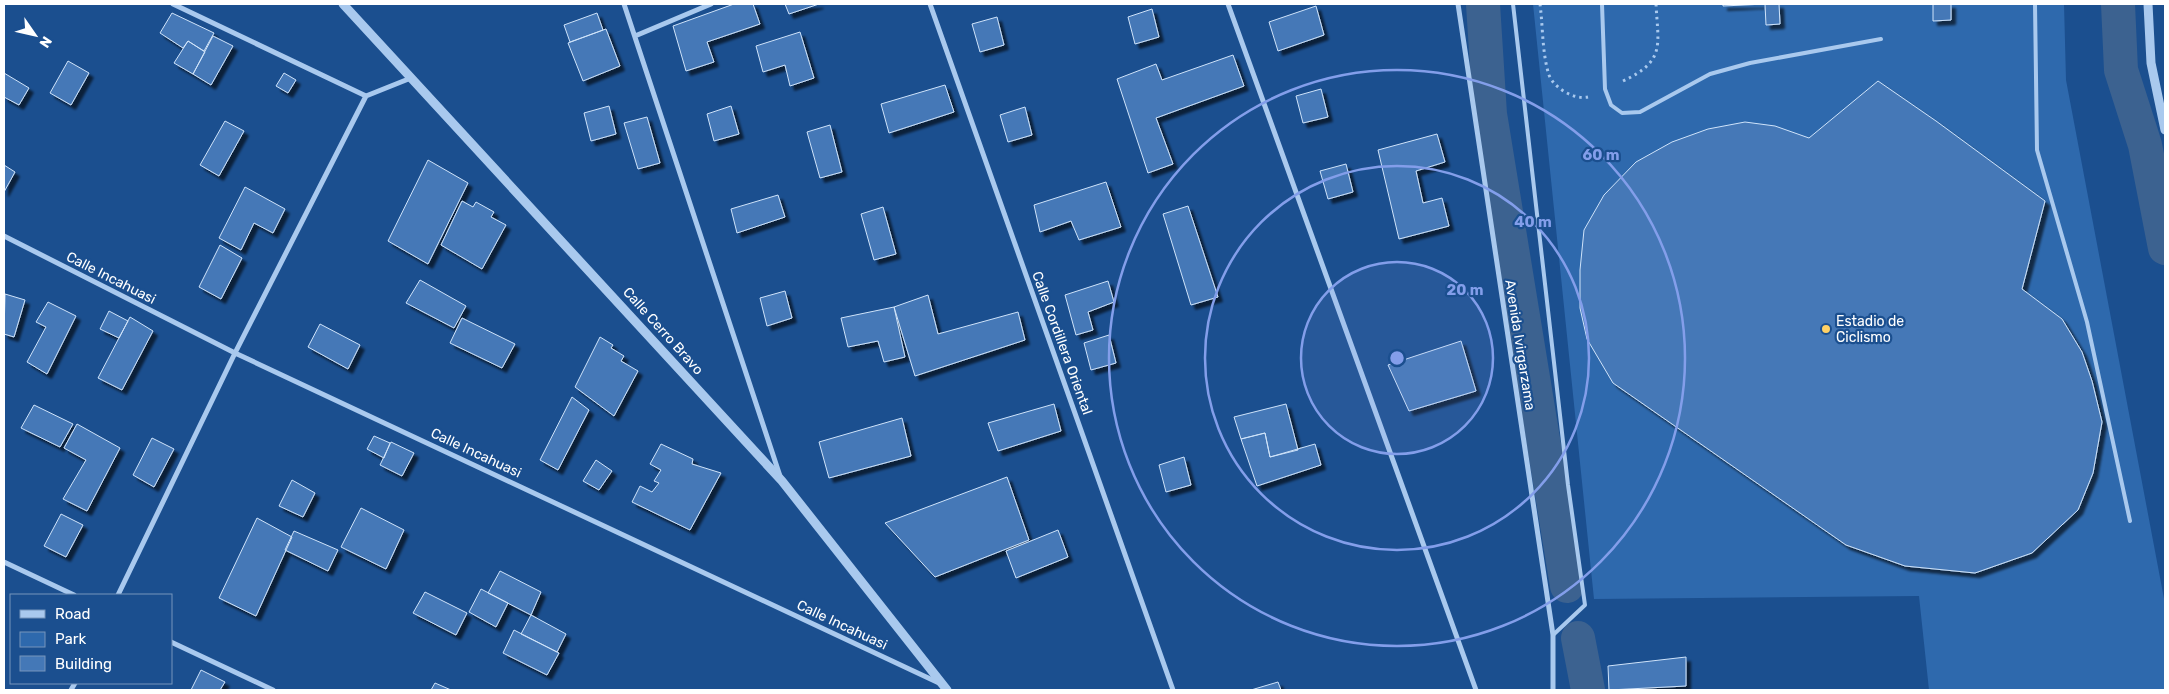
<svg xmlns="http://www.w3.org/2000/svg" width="2169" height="694" font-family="Rubik,sans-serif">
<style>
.green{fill:#2e69ad}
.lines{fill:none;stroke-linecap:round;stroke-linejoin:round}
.canal{stroke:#3c6290;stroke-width:34}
.building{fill:#4478b7;stroke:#cfe3fa;filter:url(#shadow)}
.path{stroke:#a9c9ee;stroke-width:3;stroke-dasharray:2.5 4;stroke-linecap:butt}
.service{stroke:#a9c9ee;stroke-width:4}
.minor{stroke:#a9c9ee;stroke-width:5}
.tertiary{stroke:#a9c9ee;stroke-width:9}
.ring{fill:none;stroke:#839eea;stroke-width:2.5}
.poi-dot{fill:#ffd166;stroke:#1b4f8f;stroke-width:2}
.labels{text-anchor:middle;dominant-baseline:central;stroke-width:4.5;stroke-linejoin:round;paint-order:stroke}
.street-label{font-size:14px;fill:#fff;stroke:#1b4f8f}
.poi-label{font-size:14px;fill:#fff;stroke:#1b4f8f;text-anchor:start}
.centre{fill:#839eea;stroke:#1b4f8f;stroke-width:2.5}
.ring-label{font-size:15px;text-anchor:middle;font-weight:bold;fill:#839eea;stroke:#1b4f8f;stroke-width:4.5;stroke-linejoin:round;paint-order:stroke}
</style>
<defs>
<filter id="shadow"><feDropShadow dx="4.5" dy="4.5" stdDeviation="1" flood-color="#0009"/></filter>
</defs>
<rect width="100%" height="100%" fill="#1b4f8f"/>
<path class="green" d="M1533 4H2064L2066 80 2165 604V690H1929L1919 596 1594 599Z"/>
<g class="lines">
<path class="canal" d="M1483 4 1490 114 1567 586
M2118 4 2121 70 2145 145 2165 248
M1578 638 1588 690"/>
</g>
<path class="building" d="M734 4H753L760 24 707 42 714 62 686 71 673 26Z
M785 4H819L789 14Z
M1723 4H1779L1780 24 1766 25 1765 4 1723 6Z
M1933 4H1951V20L1933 21Z
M1316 6 1324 35 1278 51 1269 22Z
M1152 9 1159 37 1135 44 1128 17Z
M172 13 214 33 204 51 188 41 183 48 160 33Z
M597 13 603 30 570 42 564 25Z
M997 17 1004 45 980 52 972 24Z
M606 29 620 66 583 81 568 43Z
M800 32 814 78 790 86 785 65 763 72 756 46Z
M213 36 233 46 211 85 193 74Z
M188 41 205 52 193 74 174 63Z
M1233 55 1244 86 1156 118 1173 164 1148 173 1117 79 1156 64 1162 80Z
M68 61 89 73 71 105 50 93Z
M4 73 29 88 19 105 4 97Z
M284 73 296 80 288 93 276 86Z
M1878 81 1936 121 2045 201 2022 289 2062 319 2082 352 2092 381 2102 422 2093 473 2078 510 2032 553 1975 573 1905 566 1846 545 1613 383 1587 339 1580 308V270L1584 230 1604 195 1636 162 1672 142 1708 129 1745 122 1775 126 1809 138Z
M945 85 954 112 889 133 881 104Z
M1321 89 1328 117 1303 123 1296 96Z
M609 106 616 134 591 141 584 113Z
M731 106 739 134 714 141 707 114Z
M1025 107 1032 135 1008 142 1000 115Z
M647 117 660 163 638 169 624 123Z
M225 121 244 131 219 176 200 165Z
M830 125 842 172 820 178 807 132Z
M1437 134 1445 162 1416 171 1423 203 1442 198 1449 226 1399 239 1378 150Z
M428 160 468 183 428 264 388 241Z
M1346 164 1353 192 1328 199 1320 171Z
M4 165 15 172 4 192Z
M1106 182 1121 227 1079 240 1071 221 1040 232 1034 205Z
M245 187 285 209 273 233 254 223 241 250 219 238Z
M778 195 785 217 737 233 731 209Z
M462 201 473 207 476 202 494 212 491 217 506 225 482 269 441 245Z
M1188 206 1218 297 1191 305 1163 214Z
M883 207 896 254 874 260 861 214Z
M220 245 242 258 221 299 199 287Z
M420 280 466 306 454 328 406 303Z
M1108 281 1114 302 1088 312 1093 330 1076 335 1065 295Z
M785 291 792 318 767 326 760 298Z
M5 294 25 300 14 337 4 334Z
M928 295 938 334 1018 312 1025 340 915 376 894 307Z
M48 302 76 316 47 374 27 362 46 327 36 322Z
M894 307 905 357 884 362 878 341 848 347 841 318Z
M109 311 128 321 119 338 100 329Z
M130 317 153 331 122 390 98 378Z
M462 318 515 344 502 368 450 343Z
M320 324 360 345 348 369 308 347Z
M1109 335 1116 363 1091 370 1084 343Z
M600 337 613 345 611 348 624 356 621 361 638 371 614 416 575 387Z
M1461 341 1476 391 1409 411 1388 365Z
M572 397 589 410 558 470 540 460Z
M1054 404 1061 431 998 451 988 423Z
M1286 404 1298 450 1270 457 1265 433 1241 439 1234 417Z
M34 405 73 424 60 447 21 428Z
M902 418 911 456 829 478 819 442Z
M77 424 120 448 87 511 63 499 86 460 64 448Z
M1265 433 1270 457 1315 444 1321 465 1257 486 1241 439Z
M374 436 390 443 384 458 367 449Z
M152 438 174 449 154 487 133 475Z
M391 442 414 453 402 476 380 465Z
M661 444 693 459 692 464 721 473 690 530 632 502 640 486 652 492 659 483 654 481 661 470 650 464Z
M1184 457 1191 485 1166 492 1159 465Z
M596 460 612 471 599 490 583 481Z
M1007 477 1029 540 935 577 885 523Z
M292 480 315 493 303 517 279 506Z
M361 508 404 530 386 569 341 547Z
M61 514 83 525 66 557 44 546Z
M257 518 292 537 256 616 219 598Z
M1058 530 1068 557 1016 578 1006 551Z
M294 531 338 550 328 571 285 550Z
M500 571 541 592 531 615 488 593Z
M481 589 508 603 496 627 469 612Z
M425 592 467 613 456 635 413 613Z
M531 615 566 634 557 652 521 634Z
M514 630 559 653 547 675 503 653Z
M1686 657V686L1609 690 1608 666Z
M201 670 225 682 220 690H191Z
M1278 682 1281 690H1251Z
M435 683 451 690H431Z"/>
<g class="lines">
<path class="path" d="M1540 4C1543 27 1542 53 1549 75 1554 88 1574 100 1588 97
M1623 81C1666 61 1658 45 1656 4"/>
<path class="service" d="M1513 4 1568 485 1585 605 1553 635
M1602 4 1605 89 1611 105 1622 113 1640 112 1710 74 1750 63 1881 39
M2035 4 2037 150 2087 322 2130 521"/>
<path class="minor" d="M173 4 366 96
M624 4 780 476
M930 4 1173 690
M1228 4 1476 690
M1458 4 1553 635V690
M635 36 711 4
M4 236 235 353 939 683
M4 562 74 595
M118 595 235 353 366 96 411 78
M171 642 273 690
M71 690 75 683"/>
<path class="tertiary" d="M343 4 782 481 947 690
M2148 4 2151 63 2165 130"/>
</g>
<circle cx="1397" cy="358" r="96" fill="#839eea" fill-opacity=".12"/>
<g class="ring">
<circle cx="1397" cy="358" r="96"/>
<circle cx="1397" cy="358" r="192"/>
<circle cx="1397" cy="358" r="288"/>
</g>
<circle class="poi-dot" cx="1826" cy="329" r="5"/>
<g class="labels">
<g class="street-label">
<text transform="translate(111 278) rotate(27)">Calle Incahuasi</text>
<text transform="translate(663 331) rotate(48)">Calle Cerro Bravo</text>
<text transform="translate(1062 343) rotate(70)">Calle Cordillera Oriental</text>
<text transform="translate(1520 345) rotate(81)">Avenida Ivirgarzama</text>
<text transform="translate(476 453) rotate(25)">Calle Incahuasi</text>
<text transform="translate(842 625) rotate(25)">Calle Incahuasi</text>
</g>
<g class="poi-label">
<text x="1836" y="321">Estadio de<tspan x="1836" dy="16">Ciclismo</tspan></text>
</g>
</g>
<circle cx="1397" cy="358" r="8" class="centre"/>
<g class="ring-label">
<text x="1601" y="160">60 m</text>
<text x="1533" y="227">40 m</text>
<text x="1465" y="295">20 m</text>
</g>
<rect width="2169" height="694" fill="none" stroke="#ffffff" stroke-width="10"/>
<rect x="10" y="594" width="162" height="90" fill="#1b4f8f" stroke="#7695bc"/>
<rect x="20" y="610" width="25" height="8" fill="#a9c9ee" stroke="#7695bc"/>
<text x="55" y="619" font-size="15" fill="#ffffff">Road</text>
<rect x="20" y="632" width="25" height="15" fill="#2e69ad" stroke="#7695bc"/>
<text x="55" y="644" font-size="15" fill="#ffffff">Park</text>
<rect x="20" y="656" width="25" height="15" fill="#4478b7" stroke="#7695bc"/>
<text x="55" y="669" font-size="15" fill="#ffffff">Building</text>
<g transform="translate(35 35) rotate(124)" stroke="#1b4f8f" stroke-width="4" paint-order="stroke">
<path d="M0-4L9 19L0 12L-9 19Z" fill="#ffffff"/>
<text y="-8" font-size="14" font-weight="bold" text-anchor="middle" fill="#ffffff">N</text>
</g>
</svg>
